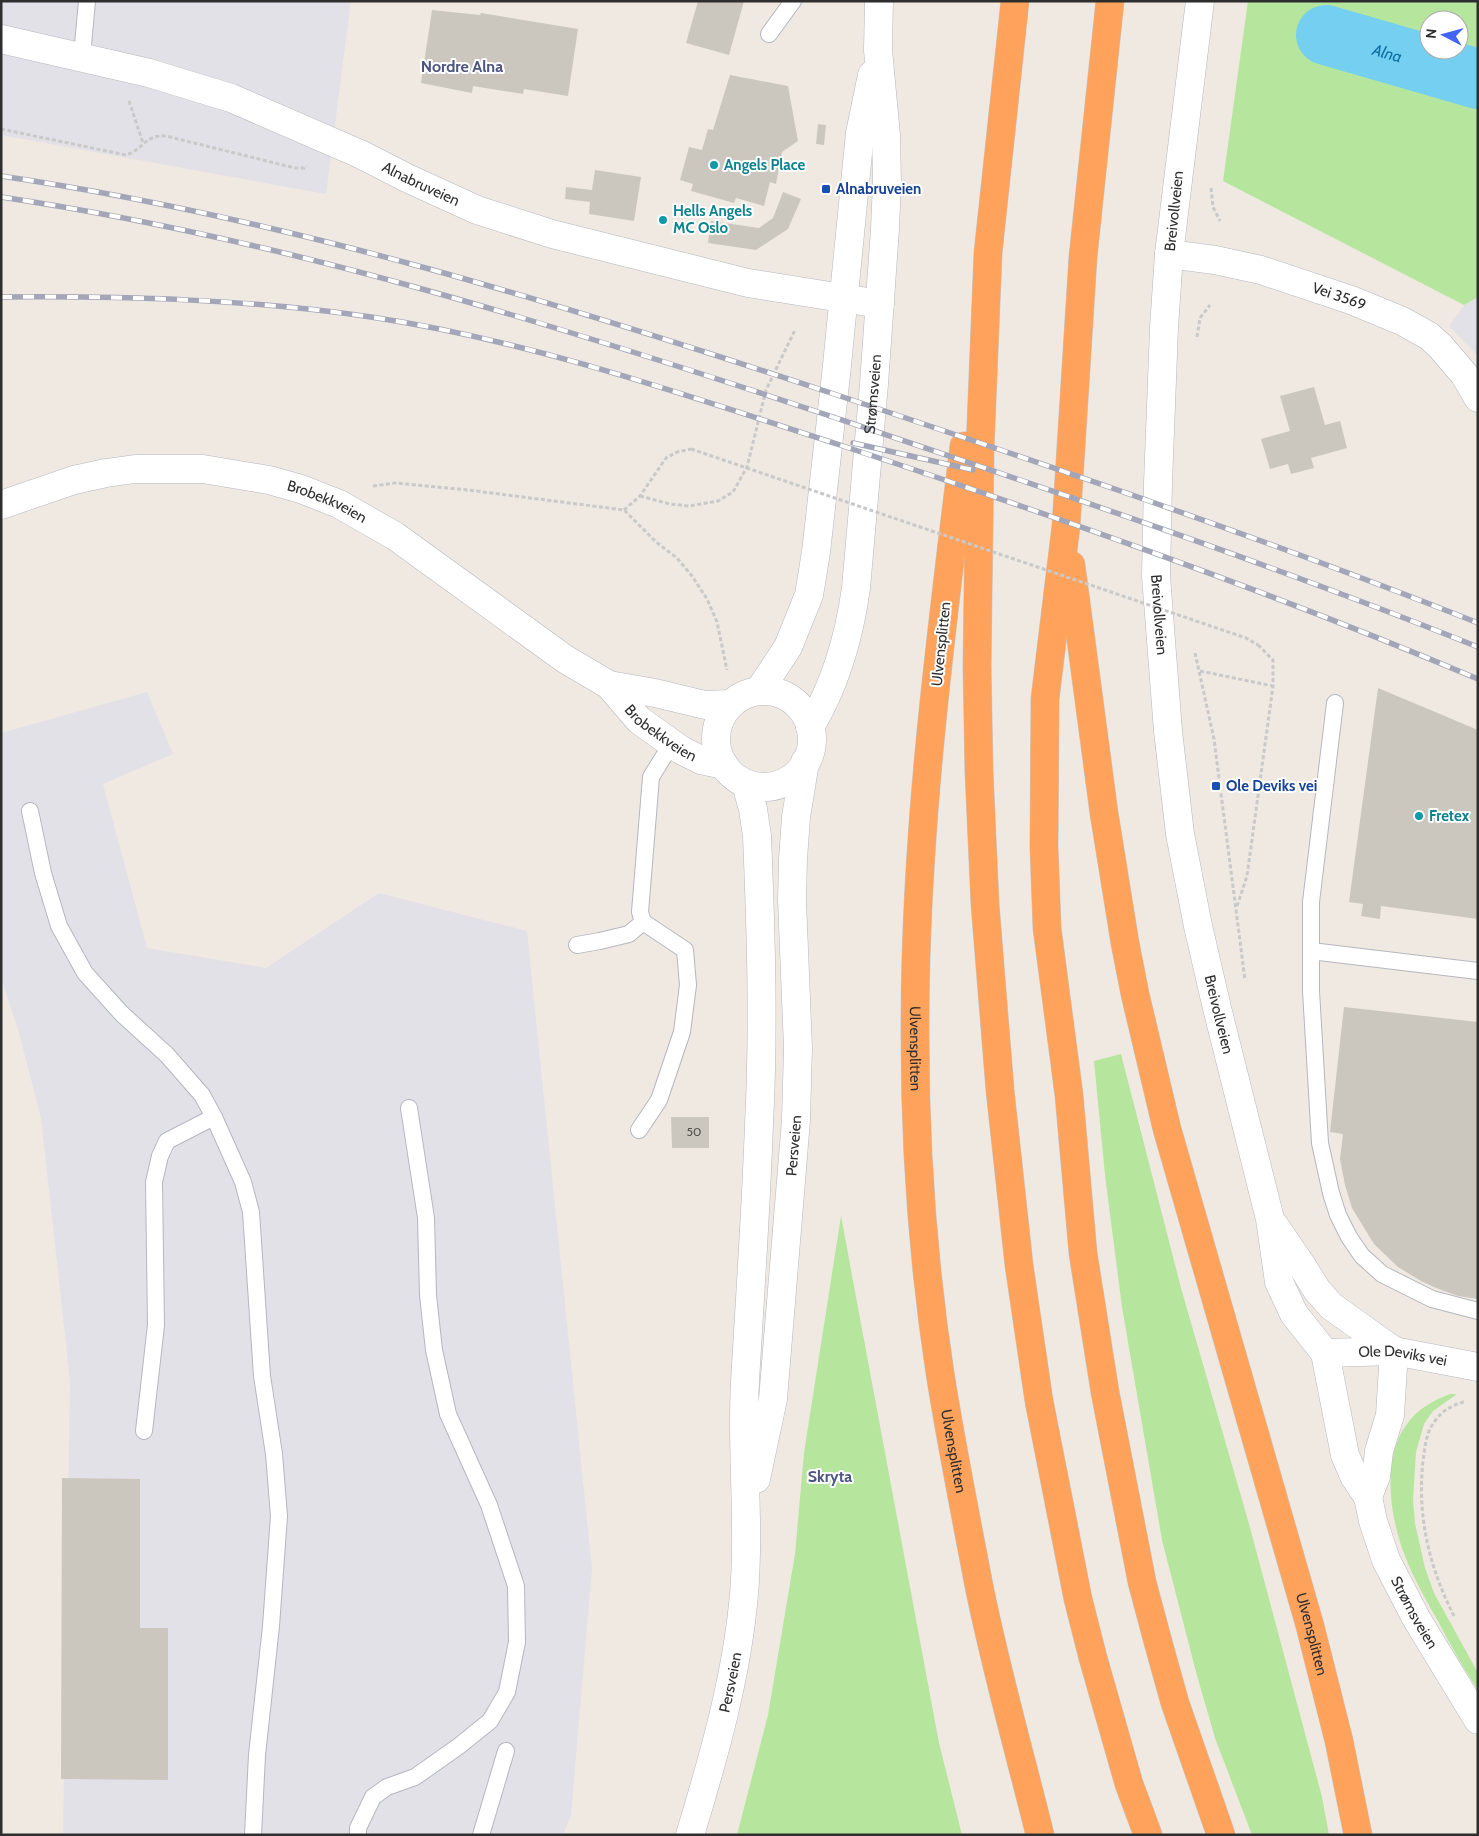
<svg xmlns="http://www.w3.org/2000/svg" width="1479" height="1836" font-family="Cabin,sans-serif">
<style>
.industrial{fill:#e3e1e8}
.green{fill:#b6e59e;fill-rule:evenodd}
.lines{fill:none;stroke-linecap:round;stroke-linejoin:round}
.river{stroke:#75cff0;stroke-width:60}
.building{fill:#cbc7bf}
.lane-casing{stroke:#b4b7c1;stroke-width:18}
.street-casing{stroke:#b4b7c1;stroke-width:29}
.secondary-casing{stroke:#b4b7c1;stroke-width:29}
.highway-casing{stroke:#c9c9c9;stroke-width:29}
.path{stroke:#c9c9c9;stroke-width:3;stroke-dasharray:4 2.5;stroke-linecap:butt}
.lane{stroke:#fff;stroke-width:16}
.street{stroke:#fff;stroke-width:28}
.secondary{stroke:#fff;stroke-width:28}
.highway{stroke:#ffa35c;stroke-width:28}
.rail-casing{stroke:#a3a6b8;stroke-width:5.5}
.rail{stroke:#fff;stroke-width:4;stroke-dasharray:11;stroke-linecap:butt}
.path-bridge{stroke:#c9c9c9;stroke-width:3;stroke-dasharray:4 2.5;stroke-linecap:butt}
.culture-dot{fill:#0f9aa8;stroke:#fff;stroke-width:2}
.transit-dot{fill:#1a4fb4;stroke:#fff;stroke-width:2}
.labels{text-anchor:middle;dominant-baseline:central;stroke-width:4;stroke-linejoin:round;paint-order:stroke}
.number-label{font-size:12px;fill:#555452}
.culture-label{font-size:15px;font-weight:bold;fill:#0d838f;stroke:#fff;text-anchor:start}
.street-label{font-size:15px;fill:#2e2e2e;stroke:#fff}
.transit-label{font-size:15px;font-weight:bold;fill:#164399;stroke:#fff;text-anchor:start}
.water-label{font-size:16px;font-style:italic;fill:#0d6fa3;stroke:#fff}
.neighbourhood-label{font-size:16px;font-weight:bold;fill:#4d5680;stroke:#fff}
</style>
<rect width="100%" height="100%" fill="#efe9e1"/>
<path class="industrial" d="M1 1H351L326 194 1 135Z
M1478 297V356L1449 326 1464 305Z
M147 692 173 754 103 784 147 948 266 968 379 893 527 931 592 1569 571 1815 563 1835H63L70 1381 41 1118 19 1033 1 977V733Z"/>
<path class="green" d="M1248 1H1478V297L1464 305 1223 181ZM1429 20H1459V50H1429Z
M1121 1054 1181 1288 1249 1524 1322 1797 1329 1835H1252L1215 1738 1196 1672 1162 1540 1122 1307 1105 1175 1094 1061Z
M841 1216 939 1743 962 1835H737L768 1715 795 1554 804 1453Z
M1450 1394H1457L1433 1411 1424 1424 1416 1452 1413 1499 1415 1523 1425 1568 1434 1593 1478 1673V1690C1463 1668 1450 1644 1438 1621 1426 1600 1414 1579 1405 1556 1390 1519 1381 1458 1407 1424 1417 1409 1434 1400 1450 1394Z"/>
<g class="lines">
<path class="river" id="s1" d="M1326 35 1478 79"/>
</g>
<path class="building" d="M698 1H744L729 55 686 43Z
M432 10 480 15 481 13 578 29 568 96 524 89 523 94 473 86 472 93 421 83Z
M730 75 788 86 798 141 782 152 776 184 770 182 764 206 736 198 734 203 691 191 693 184 680 180 689 147 702 150 708 129 713 130Z
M818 124 826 125 824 145 816 144Z
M595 170 641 177 634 221 589 214 590 202 565 199 566 187 592 190Z
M783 192 801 199 788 229 756 250 708 243 711 221 759 228 773 218Z
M1314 387 1325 425 1340 421 1347 448 1311 458 1314 468 1291 474 1288 464 1270 469 1261 439 1290 431 1280 396Z
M1378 688 1478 730V919L1381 906 1380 919 1361 916 1363 904 1349 902Z
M1344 1007 1478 1022V1299L1458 1296 1436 1288 1421 1281 1398 1267 1374 1244 1352 1208 1345 1185 1340 1159 1343 1134 1330 1132Z
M671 1117H709V1148H672Z
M62 1478 140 1479V1628H168V1780L61 1779Z"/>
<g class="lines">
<g class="lane-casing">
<path id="lane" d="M769 34 793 1
M82 56 87 1
M1335 703 1311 902V991L1320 1143 1331 1193 1338 1215 1349 1237 1362 1256 1382 1274 1432 1299 1478 1311
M30 811 43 873 59 926 85 973 122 1014 167 1055 202 1095 214 1117 243 1182 251 1212 262 1376 274 1454 279 1516 271 1626 257 1755 253 1835
M577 945 600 941 629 934 643 922
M1311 951 1478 971
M639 1130 659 1100 682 1032 688 985 685 950 643 922 640 912 651 777 672 743
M144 1431 156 1325 154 1182 160 1156 167 1141 214 1117
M358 1835V1828L373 1797 387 1787 415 1777 459 1746 490 1721 507 1692 517 1642 516 1586 489 1505 448 1414 434 1350 428 1295 426 1218 409 1108
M481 1835 506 1751"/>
</g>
<g class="street-casing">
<g id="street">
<path id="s2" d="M1 39 149 73 231 98 360 154 407 178 477 210 552 234 748 283 880 304"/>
<path id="s3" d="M1169 254 1215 260 1261 270 1351 300 1402 321 1429 336 1440 346 1464 374 1478 398"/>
</g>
</g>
<g class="secondary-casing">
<g id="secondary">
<path id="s4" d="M1200 1 1169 254 1164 328 1158 483 1156 576 1168 731 1180 834 1198 926 1217 1008 1270 1219 1279 1282 1294 1314 1325 1353 1345 1455 1354 1476 1368 1497 1373 1521 1386 1560 1416 1618 1478 1720"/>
<path id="s5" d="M1 505 74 480 106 473 135 469H203L269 480 301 489 339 504 395 536 565 659 609 685 639 720 681 750 701 760 724 765"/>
<path d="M609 685 655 693 705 705 730 704"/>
<path d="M759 691 788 647 809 595 816 552 836 375 860 133 872 75"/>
<circle cx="764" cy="739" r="48"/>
<path id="s6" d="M810 727C836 684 849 638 856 588L874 384 885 229 887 182 886 135 878 50 879 1"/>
<path d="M1274 1225 1302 1266 1317 1290 1331 1306 1394 1351"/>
<path id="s7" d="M1325 1353 1394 1351 1478 1367"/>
<path id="s8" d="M756 1479 773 1399 796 1120 798 1048 792 900 793 859 796 817 805 762"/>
<path d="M1368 1497 1376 1476 1379 1451 1390 1415 1394 1351"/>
<path id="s9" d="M690 1835C714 1756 737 1676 744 1594 750 1523 741 1452 745 1382 750 1296 756 1210 759 1124 764 1029 761 932 757 836L753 809 746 784"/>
</g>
</g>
<g class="highway-casing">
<g id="highway">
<path d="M1015 1 988 253 980 449 977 666 979 772 985 904 1000 1090 1019 1265 1039 1401 1078 1599 1093 1658 1129 1784 1148 1835"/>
<path d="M1110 1 1083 257 1066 526 1045 699 1044 847 1047 928 1069 1095 1083 1253 1105 1392 1142 1582 1158 1642 1175 1703 1221 1835"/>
<path id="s10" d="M964 446C940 641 914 839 915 1036 915 1148 923 1262 940 1373 951 1443 965 1512 978 1581 995 1667 1019 1750 1040 1835"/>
<path id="s11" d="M1071 565 1104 813 1125 943 1135 994 1167 1129 1310 1626 1339 1741 1358 1835"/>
</g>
</g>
<path class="path" d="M129 101 143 143
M1 129 126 155C143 150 145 134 166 136L295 168H304L307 166
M1211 188 1213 207 1220 221
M1197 337 1200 318 1210 305
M373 486 395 483 468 490 624 510 656 542 677 558 692 576 707 599 717 622 727 670
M640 496 670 504 689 506 718 501 733 492 747 467 766 390 795 330
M624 510 640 496 666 458 677 452 691 449
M1195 653 1214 739 1245 980
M1200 671 1273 686
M1237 906 1247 876 1273 686V660L1258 645
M1454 1616C1429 1567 1417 1516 1423 1461 1425 1447 1426 1432 1435 1421 1443 1409 1454 1405 1466 1401"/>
<use href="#lane" class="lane"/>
<use href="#street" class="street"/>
<use href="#secondary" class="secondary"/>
<use href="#highway" class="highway"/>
<g class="rail-casing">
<path id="rail" d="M1 176C286 218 561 304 834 394 1050 466 1266 539 1478 623
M1 197C284 239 556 325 827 415 1045 488 1264 561 1478 647
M1 297C125 296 248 299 371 317 532 341 685 395 840 445 1055 516 1269 591 1478 679
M853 443 973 470"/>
</g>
<use href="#rail" class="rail"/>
<path class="path-bridge" d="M691 449 1246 638 1258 645"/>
</g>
<g class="culture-dot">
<circle cx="714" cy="165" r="5"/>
<circle cx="663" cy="220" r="5"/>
<circle cx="1419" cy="816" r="5"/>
</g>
<g class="transit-dot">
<rect x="821" y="184" width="10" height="10" rx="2.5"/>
<rect x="1211" y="781" width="10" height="10" rx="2.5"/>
</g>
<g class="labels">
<g class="number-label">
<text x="694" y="1131">50</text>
</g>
<g class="culture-label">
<text x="724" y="165">Angels Place</text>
<text x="673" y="211">Hells Angels<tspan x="673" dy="17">MC Oslo</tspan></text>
<text x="1429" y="816">Fretex</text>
</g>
<g class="street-label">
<text stroke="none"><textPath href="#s2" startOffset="446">Alnabruveien</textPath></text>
<text transform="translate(1174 211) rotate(-84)">Breivollveien</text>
<text stroke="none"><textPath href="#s3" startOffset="176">Vei 3569</textPath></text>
<text stroke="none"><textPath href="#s6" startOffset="342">Strømsveien</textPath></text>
<text stroke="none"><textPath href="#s5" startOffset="336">Brobekkveien</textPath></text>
<text stroke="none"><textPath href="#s4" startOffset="616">Breivollveien</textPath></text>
<text transform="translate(941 644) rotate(-84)">Ulvensplitten</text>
<text stroke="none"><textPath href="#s5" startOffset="745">Brobekkveien</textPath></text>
<text stroke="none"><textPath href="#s4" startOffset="1021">Breivollveien</textPath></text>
<text stroke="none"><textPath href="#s10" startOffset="605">Ulvensplitten</textPath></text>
<text stroke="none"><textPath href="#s8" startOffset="336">Persveien</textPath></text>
<text stroke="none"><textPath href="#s7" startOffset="78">Ole Deviks vei</textPath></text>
<text stroke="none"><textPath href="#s10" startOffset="1010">Ulvensplitten</textPath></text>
<text stroke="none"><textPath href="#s4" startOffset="1658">Strømsveien</textPath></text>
<text stroke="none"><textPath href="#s11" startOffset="1098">Ulvensplitten</textPath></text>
<text stroke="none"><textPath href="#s9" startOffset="158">Persveien</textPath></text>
</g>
<g class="transit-label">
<text x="836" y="189">Alnabruveien</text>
<text x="1226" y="786">Ole Deviks vei</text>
</g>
<g class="water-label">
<text stroke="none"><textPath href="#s1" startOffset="64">Alna</textPath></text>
</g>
<g class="neighbourhood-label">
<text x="462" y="66">Nordre Alna</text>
<text x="830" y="1476">Skryta</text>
</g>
</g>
<rect width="1479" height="1836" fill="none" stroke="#2e2e2e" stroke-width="5"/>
<g transform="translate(1444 35) rotate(276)"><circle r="24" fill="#ffffff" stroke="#ababab"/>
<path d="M0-4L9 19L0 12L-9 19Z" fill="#4264fb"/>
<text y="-8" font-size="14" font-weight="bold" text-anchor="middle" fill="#2e2e2e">N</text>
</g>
</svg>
